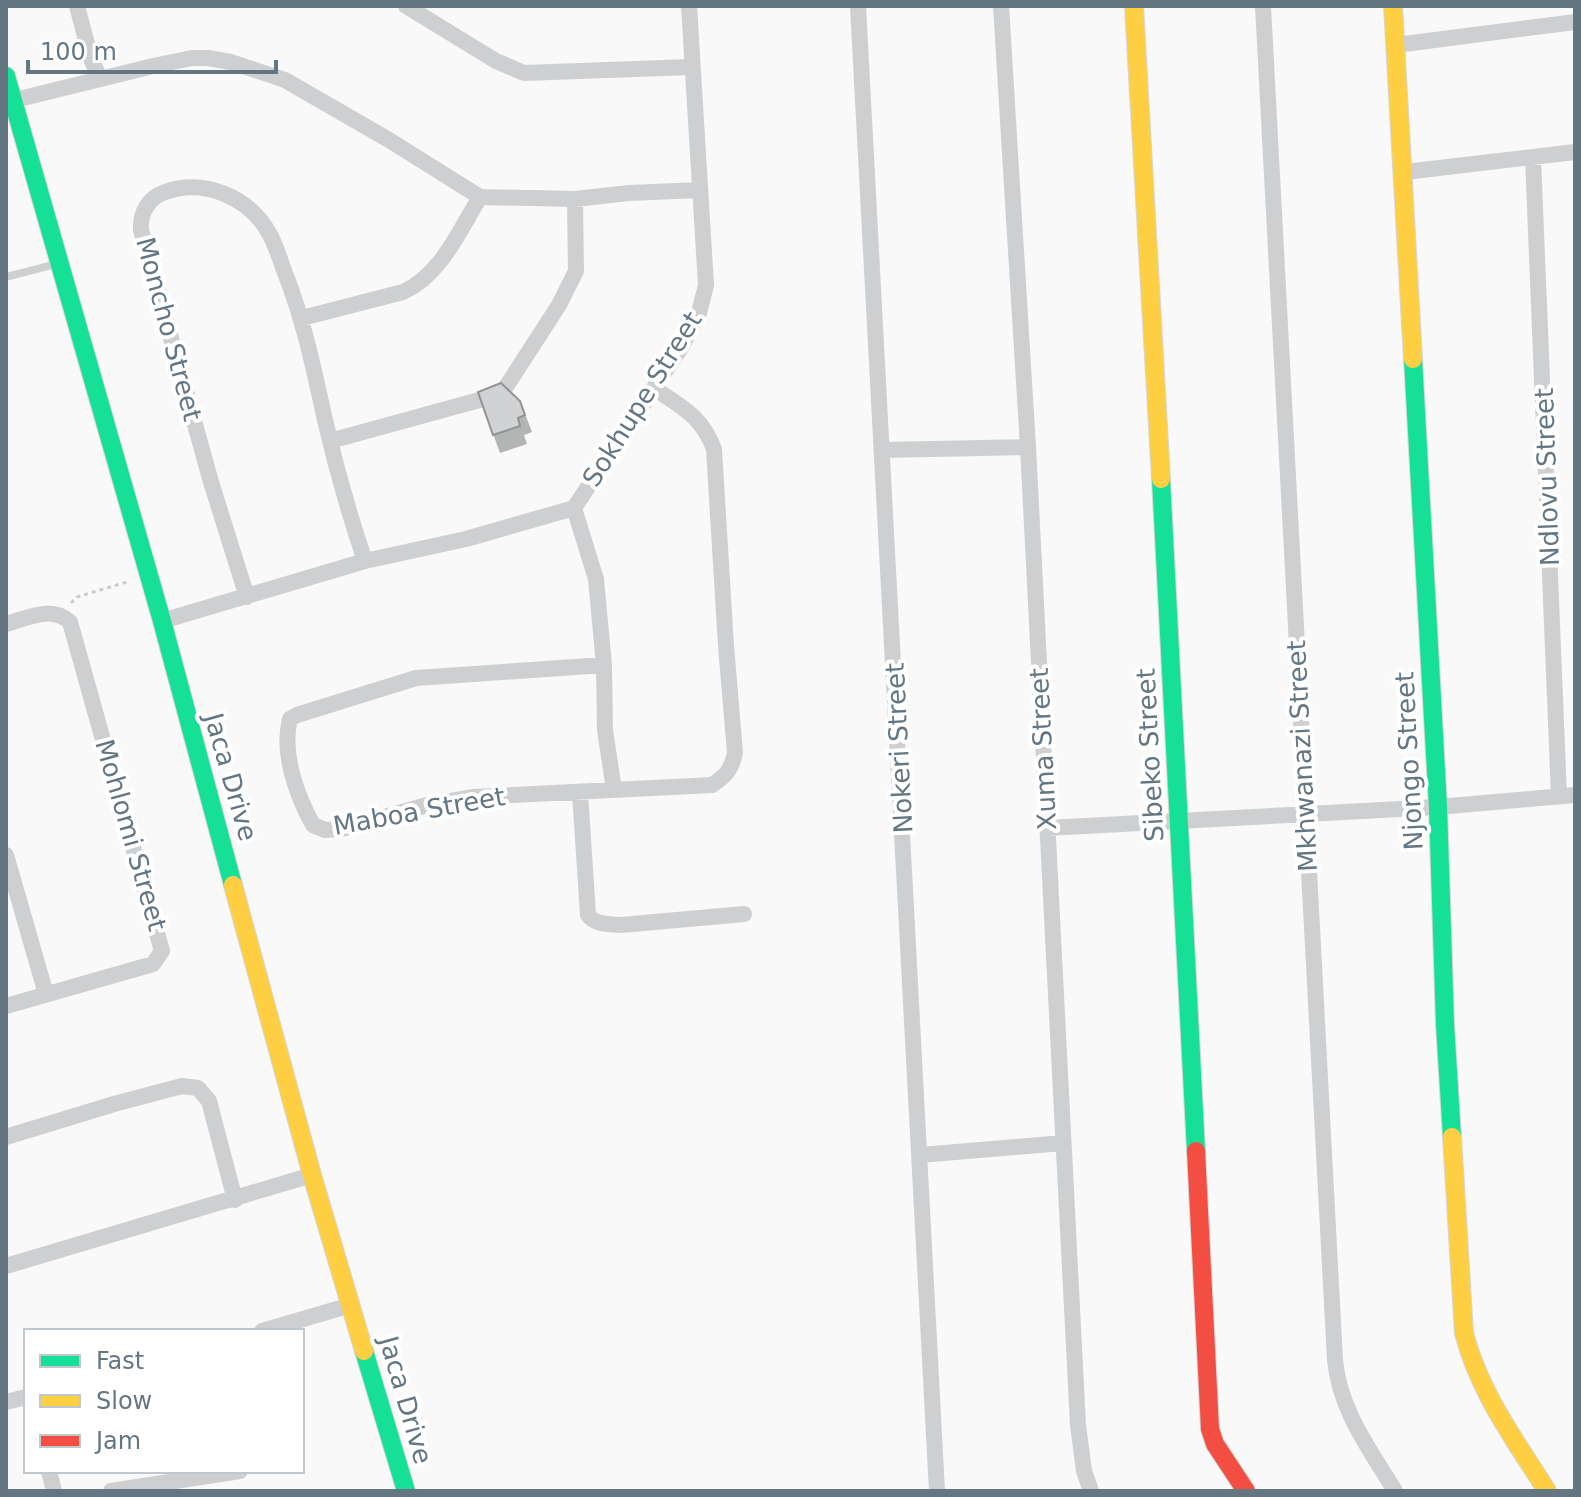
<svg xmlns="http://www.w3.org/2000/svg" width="1581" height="1497" font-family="'DejaVu Sans',sans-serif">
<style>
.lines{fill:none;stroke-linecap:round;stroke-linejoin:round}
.fast-casing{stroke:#d5d6d7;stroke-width:20}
.slow-casing{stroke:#d5d6d7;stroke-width:20}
.jam-casing{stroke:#d5d6d7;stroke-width:20}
.path{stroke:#cbcccd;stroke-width:3;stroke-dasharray:4 4;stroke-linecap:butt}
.lane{stroke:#cecfd0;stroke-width:8}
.street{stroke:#cecfd0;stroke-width:16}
.fast{stroke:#16e098;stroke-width:18}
.slow{stroke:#ffcf43;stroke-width:18}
.jam{stroke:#f24e42;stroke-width:18}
.wall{fill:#b3b5b5}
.building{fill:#d0d2d3;stroke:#929394;stroke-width:2}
.labels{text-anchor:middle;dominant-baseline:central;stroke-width:8;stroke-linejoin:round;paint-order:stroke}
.street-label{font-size:26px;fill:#657683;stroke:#fff}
</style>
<rect width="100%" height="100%" fill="#f9f9f9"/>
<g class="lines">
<g class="fast-casing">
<path id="fast" d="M6 76 162 621 233 885
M1413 359 1438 807 1445 1024 1452 1137
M1161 479 1196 1151
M364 1351 406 1491"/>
</g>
<g class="slow-casing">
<path id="slow" d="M1134 6 1161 479
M1393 6 1413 359
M233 885 312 1175 364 1351
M1452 1137 1464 1333C1479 1392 1515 1440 1547 1491"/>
</g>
<g class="jam-casing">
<path id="jam" d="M1196 1151 1210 1429 1215 1444 1246 1491"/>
</g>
<path class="path" d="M71 603 77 597 130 581"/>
<path class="lane" d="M6 277 60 263"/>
<path class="street" d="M77 6 91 59 100 78
M406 6 496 61 524 73 691 67
M858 6 937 1491
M1001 6 1028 447 1078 1425 1084 1471 1091 1491
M1263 6 1335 1360C1340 1411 1369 1448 1395 1491
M1396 45 1575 22
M11 101 153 66 192 58H208L231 62 285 80 389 140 480 197 575 199 629 193 700 190
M1533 158 1559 796
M1405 172 1575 152
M302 318 403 292C441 275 459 231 480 197
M330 441 494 396 504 390 559 305 576 271 575 199
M883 450 1028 447
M574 508 596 579 604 665 605 730 614 790
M247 597 211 482 141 230C140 213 148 198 165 192 204 178 249 197 269 233 276 245 280 260 285 273 304 321 314 370 325 420 336 468 349 514 365 561
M162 621 365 561 466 539 574 508 682 346 699 313 706 285 689 6
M6 624C28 618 51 605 70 622L162 951 153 964 6 1006
M604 665 416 678 297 715 290 719C281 753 297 796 313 825L325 830 342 829 427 805 474 797 712 785C727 775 731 770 735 753L726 646 714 449C701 415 682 408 654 388
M580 793 588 915C595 925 609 924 621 925L744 914
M1047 828 1438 807 1575 795
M6 855 46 994
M6 1137 114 1104 182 1086 198 1088 209 1101 235 1200
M920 1155 1063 1143
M6 1266 312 1175
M262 1331 351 1305
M6 1402 26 1397
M49 1471 54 1491
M111 1491 240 1471"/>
<use href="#fast" class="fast"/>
<use href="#slow" class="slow"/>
<use href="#jam" class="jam"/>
</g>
<path class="wall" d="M478 392 520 401 532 432 524 435 527 444 500 453Z"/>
<path class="building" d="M501 383 520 401 525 415 518 418 520 426 493 435 478 392Z"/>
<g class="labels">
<g class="street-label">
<text transform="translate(169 329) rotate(75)">Moncho Street</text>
<text transform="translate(642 399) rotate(-58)">Sokhupe Street</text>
<text transform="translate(1547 477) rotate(-92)">Ndlovu Street</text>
<text transform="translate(899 748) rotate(-93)">Nokeri Street</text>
<text transform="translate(1043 749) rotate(-93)">Xuma Street</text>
<text transform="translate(1150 755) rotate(-93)">Sibeko Street</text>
<text transform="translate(1302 756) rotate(-93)">Mkhwanazi Street</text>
<text transform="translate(1409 761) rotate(-93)">Njongo Street</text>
<text transform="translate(231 777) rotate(74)">Jaca Drive</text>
<text transform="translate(419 811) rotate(-10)">Maboa Street</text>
<text transform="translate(131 835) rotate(74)">Mohlomi Street</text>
<text transform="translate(406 1400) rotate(74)">Jaca Drive</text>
</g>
</g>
<rect width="1581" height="1497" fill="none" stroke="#657683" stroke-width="16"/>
<rect x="24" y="1329" width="280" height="144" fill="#ffffff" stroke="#c1c8cd" stroke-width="2"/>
<rect x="40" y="1355" width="40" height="12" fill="#16e098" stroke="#c1c8cd" stroke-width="2"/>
<text x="96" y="1369" font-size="24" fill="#657683">Fast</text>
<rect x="40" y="1395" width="40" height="12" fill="#ffcf43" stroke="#c1c8cd" stroke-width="2"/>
<text x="96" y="1409" font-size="24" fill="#657683">Slow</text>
<rect x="40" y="1435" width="40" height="12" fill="#f24e42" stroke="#c1c8cd" stroke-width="2"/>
<text x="96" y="1449" font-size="24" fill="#657683">Jam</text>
<path d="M28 60v12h248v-12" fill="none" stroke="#657683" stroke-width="4"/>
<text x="40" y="60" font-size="24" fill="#657683" stroke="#ffffff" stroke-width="6" paint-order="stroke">100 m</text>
</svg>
